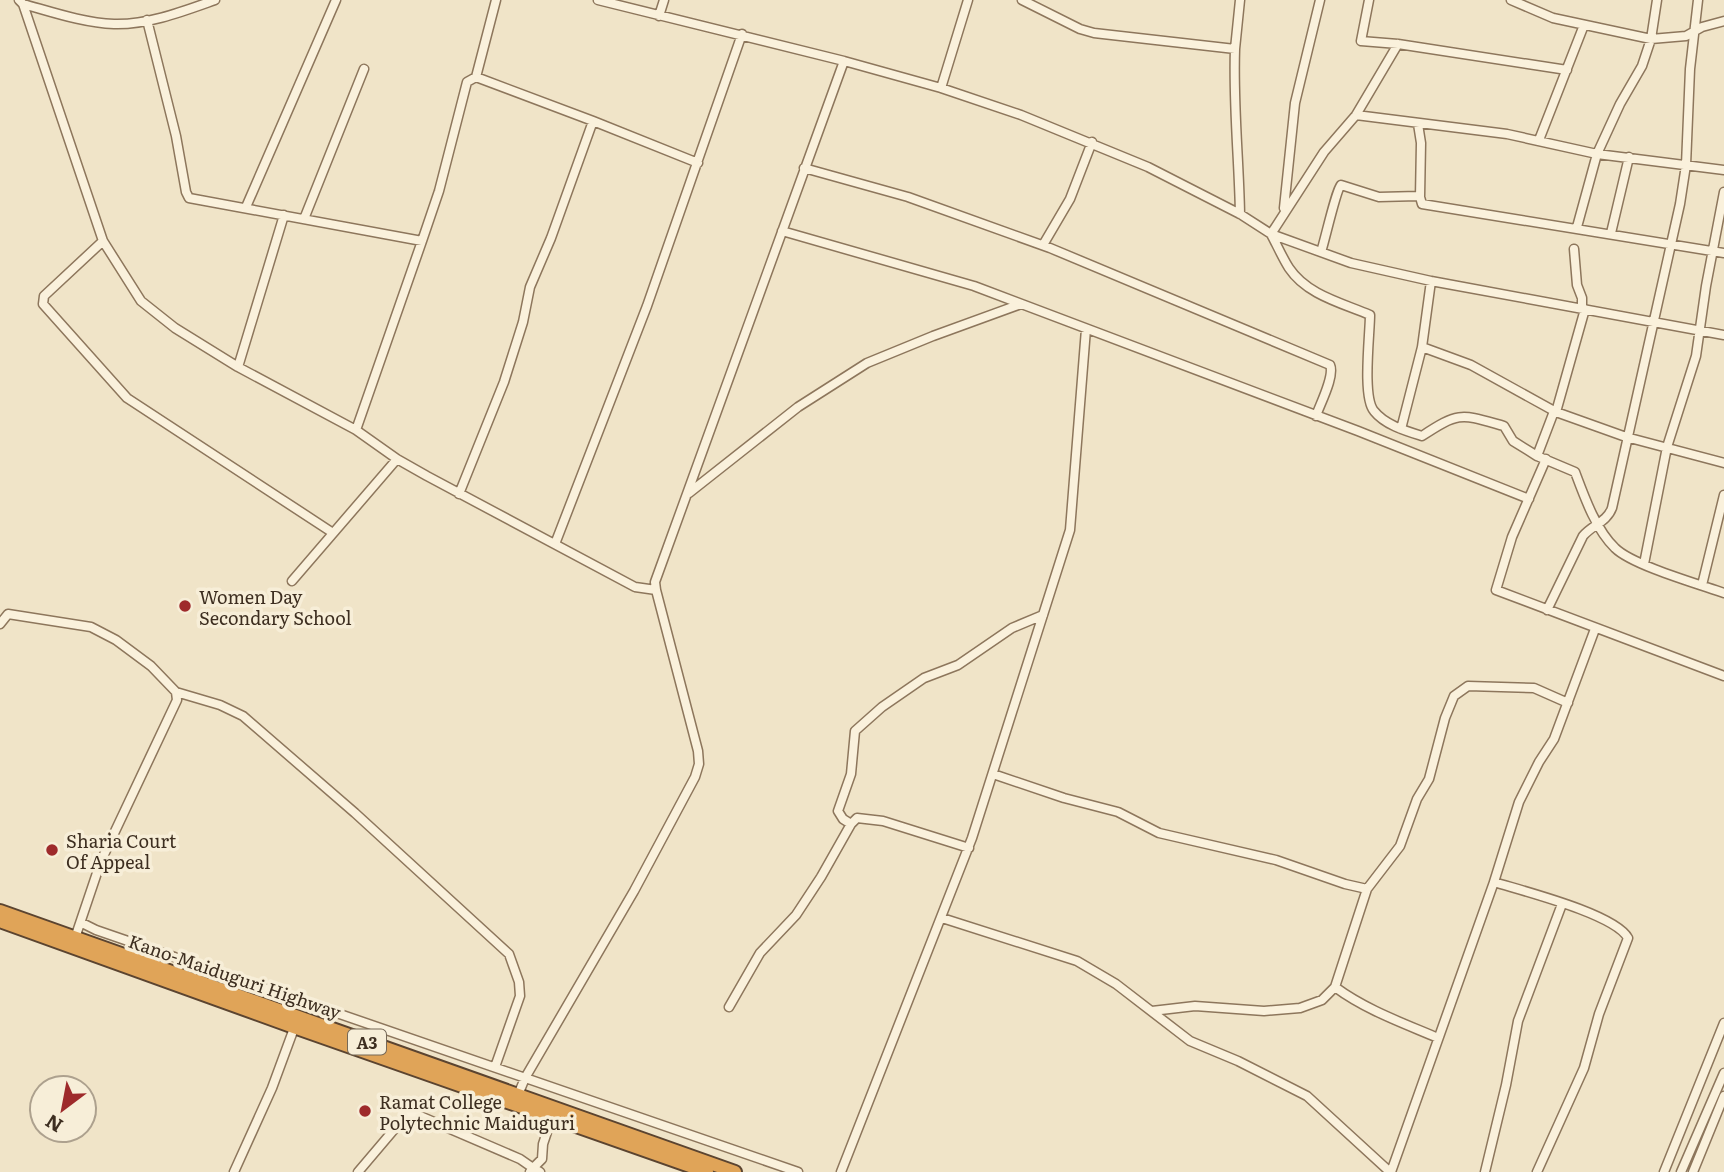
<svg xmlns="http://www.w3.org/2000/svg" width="1724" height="1172" font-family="Literata,serif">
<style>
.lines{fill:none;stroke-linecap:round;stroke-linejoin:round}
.minor-casing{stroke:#8d765c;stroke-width:11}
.highway-casing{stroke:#5b4430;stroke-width:16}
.minor{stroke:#faf1dc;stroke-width:8}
.highway{stroke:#e0a458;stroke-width:12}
.poi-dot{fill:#9e2a2b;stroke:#f7eed8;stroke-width:2.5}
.labels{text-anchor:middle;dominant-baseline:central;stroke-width:7;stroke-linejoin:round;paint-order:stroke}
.shield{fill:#f7eed8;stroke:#756857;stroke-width:2}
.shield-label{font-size:16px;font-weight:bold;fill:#3d2e20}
.poi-label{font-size:18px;fill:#3d2e20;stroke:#f7eed8;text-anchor:start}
.street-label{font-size:18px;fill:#3d2e20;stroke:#f7eed8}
</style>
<rect width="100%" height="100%" fill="#f0e4c8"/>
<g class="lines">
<g class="minor-casing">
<path id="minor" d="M19 0 23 4 103 241 141 301 175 328 238 367 356 430 397 459 427 476 635 587 656 590
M598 0 844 61 941 88 1021 115 1148 167 1240 214 1271 234 1351 263 1431 281 1724 335
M1022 0 1080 29 1094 33 1235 49C1233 104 1239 159 1240 214
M1369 0 1361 41 1398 44 1567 70
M1511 0 1553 18 1651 39 1686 36 1702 27 1724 21
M23 4C52 12 84 23 114 24 148 25 184 11 215 0
M659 16 664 0
M147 20 176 136 186 192 189 198 422 241 439 191 467 82 476 77 496 0
M1398 44 1356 115 1324 152 1271 234C1277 245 1282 257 1289 268 1307 295 1342 303 1370 315 1370 334 1362 397 1374 411 1385 425 1406 431 1422 436 1460 411 1461 414 1504 426L1513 441 1537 456 1575 472C1584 496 1596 530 1615 548 1632 565 1698 584 1724 593
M1235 49 1240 0
M476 77 593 121 698 163
M941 88 968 0
M1356 115 1507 134 1597 154 1724 170
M1418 124 1421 143 1420 197
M1539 140 1584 25
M804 168 908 197 1050 248 1330 365C1335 376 1320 404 1316 416
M246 207 336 0
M1284 208 1295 103 1320 0
M304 219 364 69
M1577 227 1597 154 1620 104 1642 66 1651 39 1657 0
M782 231 974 286 1358 431 1529 499
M1611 233 1629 157
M103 241 44 296 43 304 127 398 333 533
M1043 245 1070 199 1092 142
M1574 249 1577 285 1582 298V308
M1321 252C1325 240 1336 190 1341 185L1379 197 1418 196 1420 197 1422 204 1724 253
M1422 347 1471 365 1556 412 1626 437 1724 463
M238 367 284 215
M1401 429 1422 347 1431 281
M356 430 422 241
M1537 456 1553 414 1556 412 1585 309
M1546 459 1512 537 1496 590 1724 676
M689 493 798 407 867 363 933 336 1021 304
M459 494 504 382 523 322 530 287 551 238 593 121
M555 544 647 306 742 34
M1644 564 1667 447 1696 356 1706 286 1724 192
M292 581 397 459
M1702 585 1724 495
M1547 610 1583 536C1592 525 1607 522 1612 508L1680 204 1686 165 1690 69 1698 0
M0 624 8 614 91 627 116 640 151 666 176 692 220 705 243 716 355 813 509 954 519 982 520 996 495 1067
M993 774 1064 798 1118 812 1159 833 1276 860 1345 884 1367 889 1335 987 1322 1000 1300 1008 1264 1011 1195 1006 1152 1011
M851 824 843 819 838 811 851 774 855 731 882 707 924 678 958 665 1012 628 1043 615
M1494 882C1523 891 1615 914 1628 938L1599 1014 1584 1068 1537 1172
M1367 889 1400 846 1417 799 1429 779 1445 718 1454 696 1468 686 1534 688 1568 703
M942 918 1077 961 1116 984 1190 1041 1238 1061 1307 1096 1390 1172
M82 923 96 930 798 1172
M75 938 101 861 177 700 176 692
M1335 987C1366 1010 1403 1023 1438 1038
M729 1007 760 953 796 915 821 877 851 824 857 818 883 821 969 848
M518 1095 525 1078 634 891 695 777 699 764 698 751 656 590 655 582 844 61
M234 1172 272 1088 296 1023
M358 1172 403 1119 409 1114 413 1113 520 1159 533 1168 530 1172
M540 1172 533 1168 542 1159 543 1144 552 1117
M841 1172 972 838 1070 530 1086 329
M1391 1172 1494 882 1519 802 1539 762 1554 739 1595 629
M1485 1172 1506 1085 1518 1021 1562 904
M1664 1172 1724 1023
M1681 1172 1724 1073
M1693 1172 1724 1096"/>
</g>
<g class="highway-casing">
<path id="highway" d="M0 911 735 1172
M0 921 294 1027 707 1172"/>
</g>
<use href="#minor" class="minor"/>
<use href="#highway" class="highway"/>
</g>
<g class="poi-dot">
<circle cx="185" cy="606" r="7"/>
<circle cx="52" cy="850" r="7"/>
<circle cx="365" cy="1111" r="7"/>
</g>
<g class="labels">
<rect class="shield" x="348" y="1029.5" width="38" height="25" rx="5"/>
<g class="shield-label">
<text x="367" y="1042">A3</text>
</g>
<g class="poi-label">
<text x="199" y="596">Women Day<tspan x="199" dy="21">Secondary School</tspan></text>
<text x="66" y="840">Sharia Court<tspan x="66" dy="21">Of Appeal</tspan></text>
<text x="379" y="1101">Ramat College<tspan x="379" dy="21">Polytechnic Maiduguri</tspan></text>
</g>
<g class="street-label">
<text transform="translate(235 976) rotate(19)">Kano-Maiduguri Highway</text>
</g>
</g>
<g transform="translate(63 1109) rotate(212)"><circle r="33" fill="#f7eed8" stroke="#ada18e" stroke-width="2"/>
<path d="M0-5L12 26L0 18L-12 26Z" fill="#9e2a2b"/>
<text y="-10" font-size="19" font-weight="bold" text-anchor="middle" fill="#3d2e20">N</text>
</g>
</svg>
